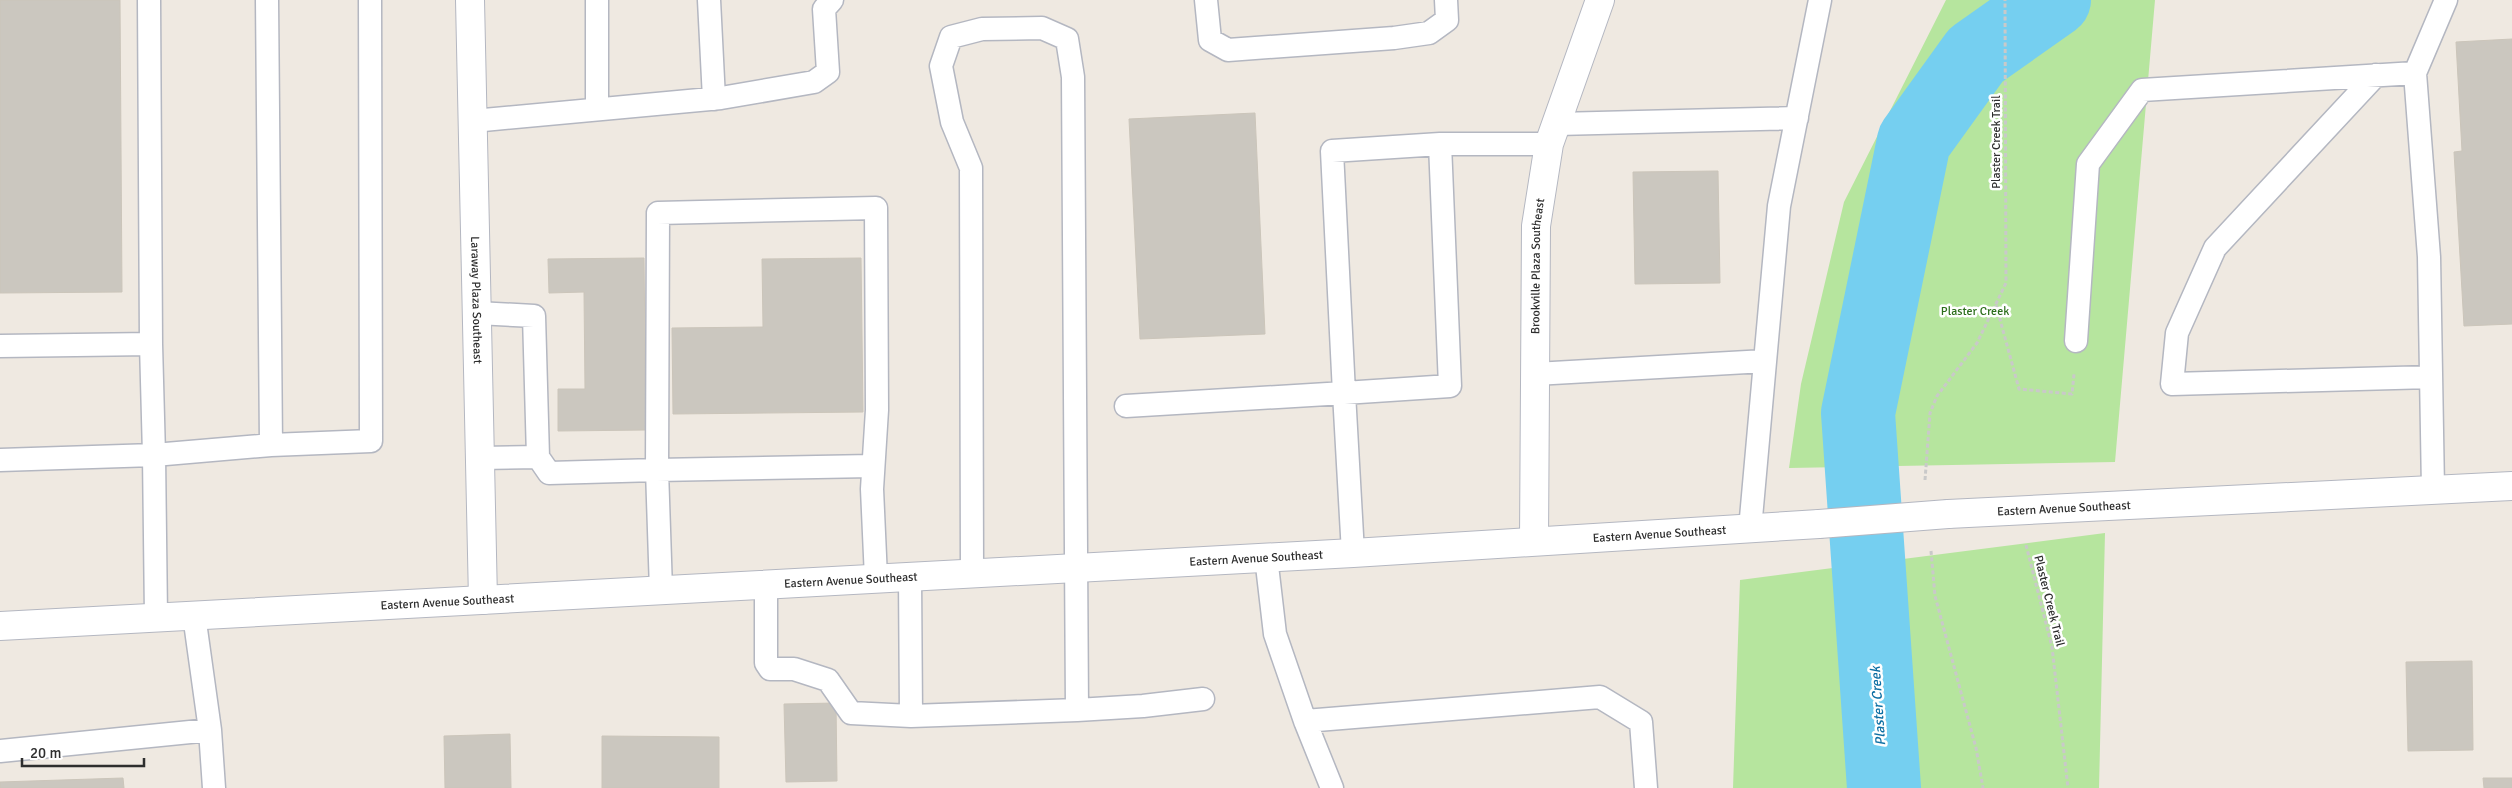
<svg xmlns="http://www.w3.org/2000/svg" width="2512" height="788" font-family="Signika,sans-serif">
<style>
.green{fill:#b6e59e}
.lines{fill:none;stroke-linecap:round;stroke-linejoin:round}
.river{stroke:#75cff0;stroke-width:74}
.building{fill:#cbc7bf;stroke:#cbc5ba}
.service-casing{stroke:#b4b7c1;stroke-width:25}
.minor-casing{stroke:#b4b7c1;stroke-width:30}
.secondary-casing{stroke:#b4b7c1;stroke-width:30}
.path{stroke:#c9c9c9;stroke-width:3;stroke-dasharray:4 2.5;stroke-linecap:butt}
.service{stroke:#fff;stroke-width:22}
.minor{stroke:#fff;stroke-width:28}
.secondary{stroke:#fff;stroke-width:28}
.secondary-bridge-casing{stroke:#b4b7c1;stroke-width:30;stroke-linecap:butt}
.secondary-bridge{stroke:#fff;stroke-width:28}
.labels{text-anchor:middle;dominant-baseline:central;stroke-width:5;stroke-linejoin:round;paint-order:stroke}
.street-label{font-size:12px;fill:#2e2e2e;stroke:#fff}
.park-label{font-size:12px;fill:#2c6e1b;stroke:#fff}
.water-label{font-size:14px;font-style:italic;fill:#0d6fa3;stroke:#fff}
</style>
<rect width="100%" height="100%" fill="#efe9e1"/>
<path class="green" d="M1946 0H2155L2115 462 1789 468 1801 384 1844 202Z
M2105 533 2099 788H1733L1740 580Z"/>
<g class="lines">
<path class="river" d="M1884 788 1858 413 1914 141 1976 55 2054 0"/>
</g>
<path class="building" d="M0 0H120L122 292 0 293Z
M2512 39V324L2464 326 2454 152 2462 151 2456 42Z
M1255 113 1265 334 1140 339 1129 119Z
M1718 171 1720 283 1635 284 1633 172Z
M644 258 646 430 558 431V389H585L584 292 549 293 548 259Z
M861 258 863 412 673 414 672 328 763 327 762 259Z
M2472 661 2473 750 2408 751 2406 662Z
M836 703 837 781 786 782 784 704Z
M510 734 511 788H445L444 736Z
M602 736 719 737V788H602Z
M123 778 124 788H0V782Z
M2483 778H2512V788H2484Z"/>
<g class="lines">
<g class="service-casing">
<path id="service" d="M597 0V109
M709 0 714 99
M1206 0 1210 40 1228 50 1394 38 1429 33 1447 20 1446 0
M2376 75 2215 248 2177 333 2172 384 2431 377
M473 121 721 98 814 82 828 72 824 9 832 0
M1557 124 1797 118
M1440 144 1450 386 1344 393 1332 151Z
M1440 144H1549
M477 313 534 316 538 457
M2076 341 2088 164 2142 90 2415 73
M0 346 151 344
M1535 374 1765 361
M1126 406 1344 393 1353 553
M271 445 371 441 370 0
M480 458 538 457 549 473 657 470 658 213 876 208 877 410 872 489 876 578
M0 460 154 455 151 344 149 0
M2433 490 2429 257 2415 73 2446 0
M1750 529 1779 206 1820 0
M1266 557 1275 634 1305 721 1332 788
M910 576 911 716 1077 710 1073 77 1067 39 1042 28 982 29 951 37 941 66 952 122 971 168 972 573
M766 584V663L770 669H794L828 680 851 713 911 716
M661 590 657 470 872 466
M194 615 210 730 214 788
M156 617 154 455 271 445 267 0
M1077 710 1143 706 1203 699
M1305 721 1600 697 1641 722 1646 788
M0 751 210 730"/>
</g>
<g class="minor-casing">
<g id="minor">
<path id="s1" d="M470 0 483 600"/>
<path id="s2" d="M1534 541 1536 226 1549 144 1600 0"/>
</g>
</g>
<g class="secondary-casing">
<g id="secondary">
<path id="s3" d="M1948 514 2512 486"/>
<path id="s4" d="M0 626 1353 553 1819 524"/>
</g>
</g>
<path class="path" d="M1996 305 2019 389 2072 394 2074 374
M1925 480 1930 413 1937 396 1977 343 2006 283 2005 0
M2026 545 2052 647 2068 788
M1931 551 1935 596 1976 748 1983 788"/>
<use href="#service" class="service"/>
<use href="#minor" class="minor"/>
<use href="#secondary" class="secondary"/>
<g class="secondary-bridge-casing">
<path id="secondary-bridge" d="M1819 524 1948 514"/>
</g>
<use href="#secondary-bridge" class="secondary-bridge"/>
</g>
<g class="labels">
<g class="street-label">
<text transform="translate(1996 142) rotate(-90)">Plaster Creek Trail</text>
<text stroke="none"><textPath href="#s2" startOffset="275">Brookville Plaza Southeast</textPath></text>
<text stroke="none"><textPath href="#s1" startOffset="300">Laraway Plaza Southeast</textPath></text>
<text stroke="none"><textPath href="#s3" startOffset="116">Eastern Avenue Southeast</textPath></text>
<text stroke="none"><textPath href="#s4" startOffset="1662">Eastern Avenue Southeast</textPath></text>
<text stroke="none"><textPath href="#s4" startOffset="1258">Eastern Avenue Southeast</textPath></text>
<text stroke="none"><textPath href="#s4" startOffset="852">Eastern Avenue Southeast</textPath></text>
<text transform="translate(2049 601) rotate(76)">Plaster Creek Trail</text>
<text stroke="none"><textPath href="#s4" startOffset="448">Eastern Avenue Southeast</textPath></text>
</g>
<g class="park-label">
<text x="1975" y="311">Plaster Creek</text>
</g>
<g class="water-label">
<text transform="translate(1878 706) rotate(-94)">Plaster Creek</text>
</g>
</g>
<path d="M22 758v8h122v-8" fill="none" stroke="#2e2e2e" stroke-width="2.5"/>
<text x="30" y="758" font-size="15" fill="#2e2e2e" stroke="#ffffff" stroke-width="4" paint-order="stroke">20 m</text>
</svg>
